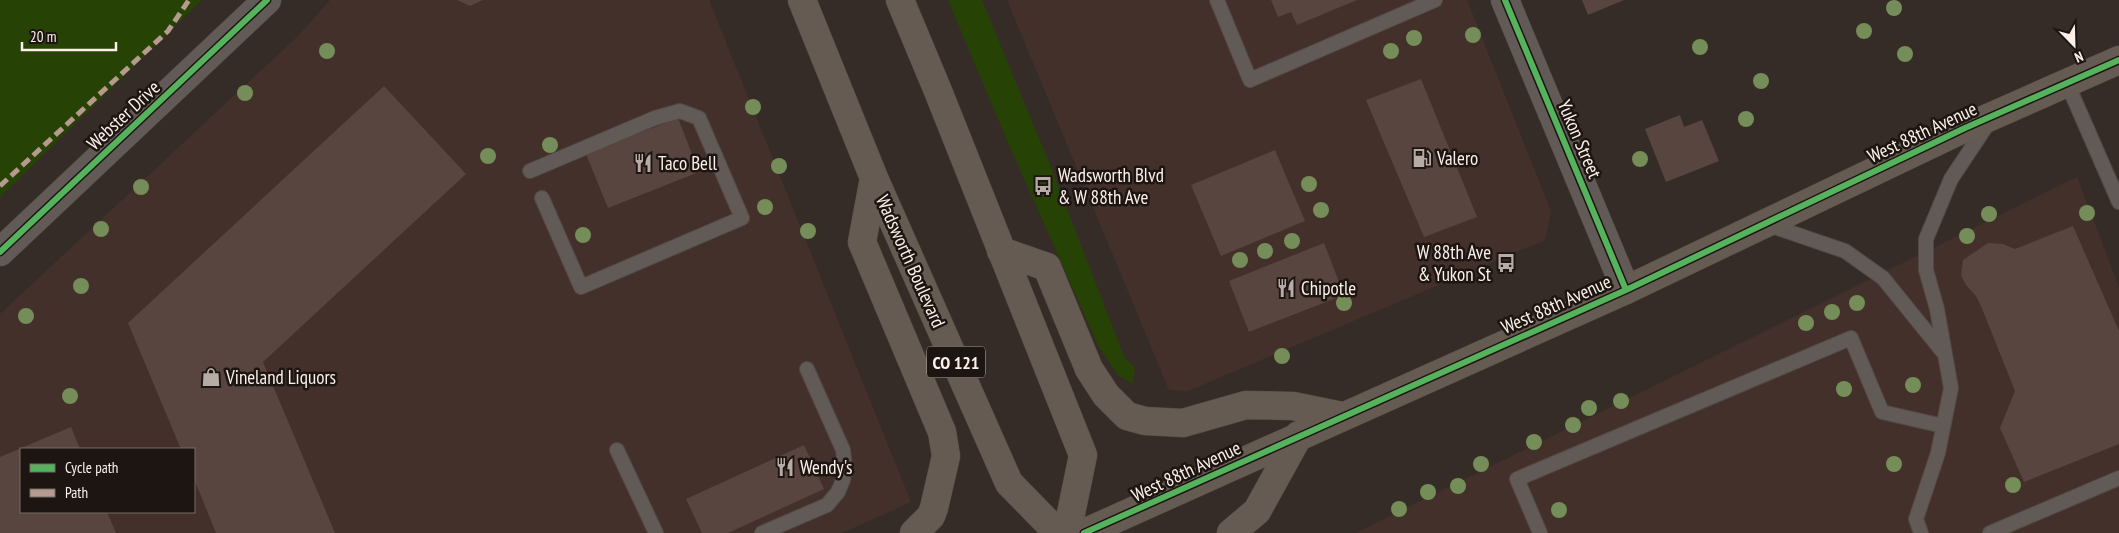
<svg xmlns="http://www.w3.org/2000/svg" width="2119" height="533" font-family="'PT Sans Narrow',sans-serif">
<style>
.commercial{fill:#43302b;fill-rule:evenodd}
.green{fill:#274205}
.building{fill:#58453f}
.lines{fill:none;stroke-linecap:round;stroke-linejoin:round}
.service-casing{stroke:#524944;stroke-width:16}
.minor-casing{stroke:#524944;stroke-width:29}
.primary-casing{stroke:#524944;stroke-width:29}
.service{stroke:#615a56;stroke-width:14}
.minor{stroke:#615a56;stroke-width:28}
.primary{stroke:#655b52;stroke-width:28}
.quiet{stroke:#b69a8f;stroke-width:5;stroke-dasharray:10 5;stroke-linecap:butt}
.cycleway-casing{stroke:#1d1511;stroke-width:9}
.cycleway{stroke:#56b35d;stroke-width:6}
.tree{fill:#758d58}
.labels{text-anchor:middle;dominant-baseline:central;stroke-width:5;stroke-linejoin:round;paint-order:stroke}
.shield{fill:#1d1511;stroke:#b9aea8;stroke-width:1}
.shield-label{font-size:18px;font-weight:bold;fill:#fcf0e9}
.street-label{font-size:19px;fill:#fcf0e9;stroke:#1d1511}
.poi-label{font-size:19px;fill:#fcf0e9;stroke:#1d1511;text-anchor:start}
</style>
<rect width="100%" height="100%" fill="#362c27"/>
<path class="commercial" d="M330 0H709L911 502 842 533H0V314L299 35ZM21 449H194V512H21Z
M1007 0H1467L1551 211 1545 240 1188 391 1169 390Z
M2077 177 2119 287V533H1356Z"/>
<path class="green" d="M0 0H202L0 197Z
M948 0H982L1052 170 1125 359 1135 367 1133 384 1119 376 1099 347 1006 138Z"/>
<path class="building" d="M457 0H483L470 6Z
M1271 0H1357L1297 25 1291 12 1278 17Z
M1582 0H1624L1588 15Z
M1421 79 1477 217 1424 237 1366 100Z
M384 86 466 174 263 362 335 533H216L194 479V449H181L128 323Z
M1680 115 1684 127 1702 120 1719 161 1666 182 1645 129Z
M678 118 699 172 608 208 586 154Z
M1275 150 1305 221 1221 256 1191 185Z
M2073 226 2119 331V444L2024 482 2000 428 2015 391 1981 306 1976 296 1966 285 1961 275 1963 260 1988 243 2003 244 2015 249Z
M1324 243 1344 295 1249 332 1229 281Z
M71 427 80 449H21V512H107L116 533H0V457Z
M804 445 824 489 728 533H702L686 499Z"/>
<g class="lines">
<g class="service-casing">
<path id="service" d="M1217 0 1250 80 1435 0
M2067 83 2119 202
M530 171 655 118 680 111 699 118 742 218 581 287 542 198
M1766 224 1845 251 1883 278 1943 352
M617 450 656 533
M762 533 827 505 838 492 843 480 845 467 843 450 807 369
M1540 533 1517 479 1851 338 1882 412 1943 426
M1921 533 1916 519 1938 453 1951 388 1937 309 1926 270V239L1951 179 1989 122
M1990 533 2119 478"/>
</g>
<g class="minor-casing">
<path id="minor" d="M1505 0 1626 290
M0 252 267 0"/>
</g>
<g class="primary-casing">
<path id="primary" d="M802 0 874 178 1009 483 1058 533
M900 0 938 91 1083 455 1067 533
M874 178 862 242 942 432 946 456 934 508 931 516 914 533
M1001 251 1047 267 1089 369 1106 395 1127 416 1145 421 1183 423 1246 405 1293 406 1342 416
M1084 533 1626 290 1965 128 2119 60
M1231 533 1257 511 1299 435"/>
</g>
<use href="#service" class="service"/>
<use href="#minor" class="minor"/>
<use href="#primary" class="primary"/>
<path class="quiet" d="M0 186 168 31 189 0"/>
<g class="cycleway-casing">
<path id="cycleway" d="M1505 0 1626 290
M0 252 267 0
M1084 533 1626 290 1965 128 2119 60"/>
</g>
<use href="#cycleway" class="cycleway"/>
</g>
<g class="tree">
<circle cx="1894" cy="8" r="8"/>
<circle cx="1864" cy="31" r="8"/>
<circle cx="1473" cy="35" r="8"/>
<circle cx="1414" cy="38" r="8"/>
<circle cx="1700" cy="47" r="8"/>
<circle cx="327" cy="51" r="8"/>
<circle cx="1391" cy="51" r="8"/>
<circle cx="1905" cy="54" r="8"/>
<circle cx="1761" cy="81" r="8"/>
<circle cx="245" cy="93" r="8"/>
<circle cx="753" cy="107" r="8"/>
<circle cx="1746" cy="119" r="8"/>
<circle cx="550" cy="145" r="8"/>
<circle cx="488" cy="156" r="8"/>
<circle cx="1640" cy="159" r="8"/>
<circle cx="779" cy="166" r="8"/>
<circle cx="1309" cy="184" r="8"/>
<circle cx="141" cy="187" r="8"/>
<circle cx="765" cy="207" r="8"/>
<circle cx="1321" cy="210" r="8"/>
<circle cx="2087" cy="213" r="8"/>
<circle cx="1989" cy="214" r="8"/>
<circle cx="101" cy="229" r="8"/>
<circle cx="808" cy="231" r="8"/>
<circle cx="583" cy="235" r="8"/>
<circle cx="1967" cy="236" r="8"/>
<circle cx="1292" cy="241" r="8"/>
<circle cx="1265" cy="251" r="8"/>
<circle cx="1240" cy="260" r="8"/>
<circle cx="81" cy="286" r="8"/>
<circle cx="1344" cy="303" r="8"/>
<circle cx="1857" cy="303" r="8"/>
<circle cx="1832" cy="312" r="8"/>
<circle cx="26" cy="316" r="8"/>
<circle cx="1806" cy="323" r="8"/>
<circle cx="1282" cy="356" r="8"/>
<circle cx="1913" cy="385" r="8"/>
<circle cx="1844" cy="389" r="8"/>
<circle cx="70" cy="396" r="8"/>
<circle cx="1621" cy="401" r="8"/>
<circle cx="1589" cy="408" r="8"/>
<circle cx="1573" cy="425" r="8"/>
<circle cx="1534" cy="442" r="8"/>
<circle cx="1481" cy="464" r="8"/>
<circle cx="1894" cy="464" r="8"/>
<circle cx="2013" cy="485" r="8"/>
<circle cx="1458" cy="486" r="8"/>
<circle cx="1428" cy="492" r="8"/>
<circle cx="1399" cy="509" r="8"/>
<circle cx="1559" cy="510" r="8"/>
</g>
<defs>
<g id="fuel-bare" transform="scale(1.5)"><path d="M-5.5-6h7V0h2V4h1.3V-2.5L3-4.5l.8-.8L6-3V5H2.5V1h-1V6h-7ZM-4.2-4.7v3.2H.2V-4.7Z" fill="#b7aba5" stroke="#1d1511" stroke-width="2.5" paint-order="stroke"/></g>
<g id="restaurant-bare" transform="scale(1.5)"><path d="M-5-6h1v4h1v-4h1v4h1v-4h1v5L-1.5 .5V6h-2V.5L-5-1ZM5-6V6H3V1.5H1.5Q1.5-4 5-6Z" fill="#b7aba5" stroke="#1d1511" stroke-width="2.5" paint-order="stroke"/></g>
<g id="bus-bare" transform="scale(1.5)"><path d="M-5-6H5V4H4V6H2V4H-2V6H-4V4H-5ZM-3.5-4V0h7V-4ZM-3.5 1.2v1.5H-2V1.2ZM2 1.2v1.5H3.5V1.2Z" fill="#b7aba5" stroke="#1d1511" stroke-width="2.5" paint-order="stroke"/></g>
<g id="shop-bare" transform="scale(1.5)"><path d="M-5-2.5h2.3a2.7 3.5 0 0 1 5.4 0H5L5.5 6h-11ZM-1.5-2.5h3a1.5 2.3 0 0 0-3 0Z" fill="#b7aba5" stroke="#1d1511" stroke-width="2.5" paint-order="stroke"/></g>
</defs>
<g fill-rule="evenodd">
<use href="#fuel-bare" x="1422" y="158"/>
<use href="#restaurant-bare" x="643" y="163"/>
<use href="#bus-bare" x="1043" y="186"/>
<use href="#bus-bare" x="1506" y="263"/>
<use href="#restaurant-bare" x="1286" y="288"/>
<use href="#shop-bare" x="211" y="377"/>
<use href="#restaurant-bare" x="785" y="467"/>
</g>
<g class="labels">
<rect class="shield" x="927" y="346.5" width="58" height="31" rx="4"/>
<g class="shield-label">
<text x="956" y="362">CO 121</text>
</g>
<g class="street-label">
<text transform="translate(123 115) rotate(-43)">Webster Drive</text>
<text transform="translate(1922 132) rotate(-25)">West 88th Avenue</text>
<text transform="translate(1580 139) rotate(67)">Yukon Street</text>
<text transform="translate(911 261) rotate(66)">Wadsworth Boulevard</text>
<text transform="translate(1556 304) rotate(-24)">West 88th Avenue</text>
<text transform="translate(1186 471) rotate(-25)">West 88th Avenue</text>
</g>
<g class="poi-label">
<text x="1437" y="158">Valero</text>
<text x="658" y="163">Taco Bell</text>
<text x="1058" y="175">Wadsworth Blvd<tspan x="1058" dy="22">&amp; W 88th Ave</tspan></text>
<text x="1491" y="252" text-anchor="end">W 88th Ave<tspan x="1491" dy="22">&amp; Yukon St</tspan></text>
<text x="1301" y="288">Chipotle</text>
<text x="226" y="377">Vineland Liquors</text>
<text x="800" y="467">Wendy's</text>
</g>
</g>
<rect x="20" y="448" width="175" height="65" fill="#1d1511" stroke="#766d67"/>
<rect x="30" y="464" width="25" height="8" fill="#56b35d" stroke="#766d67"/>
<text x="65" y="473" font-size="15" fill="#fcf0e9">Cycle path</text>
<rect x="30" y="489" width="25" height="8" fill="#b69a8f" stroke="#766d67"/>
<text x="65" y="498" font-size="15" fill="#fcf0e9">Path</text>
<g transform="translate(2074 45) rotate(157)" stroke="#1d1511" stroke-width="4" paint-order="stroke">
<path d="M0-4L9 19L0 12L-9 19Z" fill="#fcf0e9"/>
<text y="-8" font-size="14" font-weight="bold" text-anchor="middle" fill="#fcf0e9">N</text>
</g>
<path d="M22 42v8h94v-8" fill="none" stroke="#fcf0e9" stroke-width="2.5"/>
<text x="30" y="42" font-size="15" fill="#fcf0e9" stroke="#1d1511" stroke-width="4" paint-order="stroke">20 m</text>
</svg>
